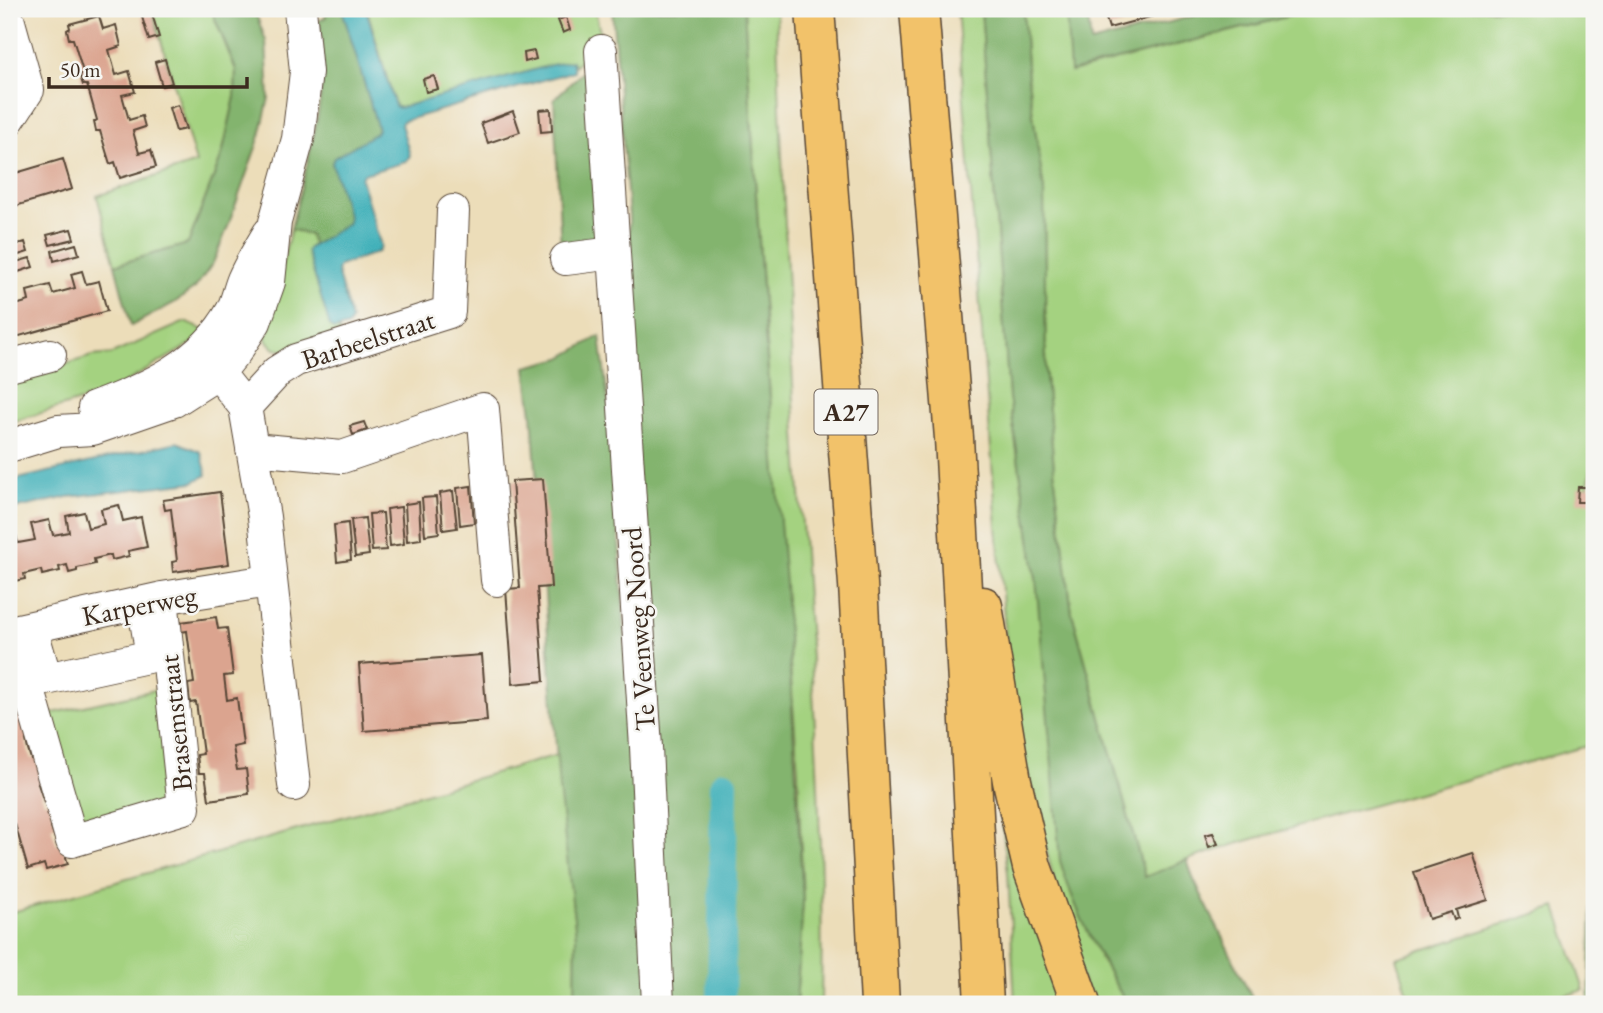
<svg xmlns="http://www.w3.org/2000/svg" width="1603" height="1013" font-family="'EB Garamond',serif">
<style>
.green{fill:#a4d280;stroke:#707e4f;stroke-width:2}
.forest{fill:#83b46e;stroke:#5f6f46;stroke-width:2}
.water{fill:#40b0b9;stroke:#3e6d6c;stroke-width:2}
.lines{fill:none;stroke-linecap:round;stroke-linejoin:round}
.canal{stroke:#40b0b9;stroke-width:28}
.building{fill:#dba48f}
.minor-casing{stroke:#564535;stroke-width:34}
.highway-casing{stroke:#564535;stroke-width:41}
.minor{stroke:#fff;stroke-width:32}
.highway{stroke:#f2c26a;stroke-width:38}
.labels{text-anchor:middle;dominant-baseline:central;stroke-width:5;stroke-linejoin:round;paint-order:stroke}
.shield{fill:#f6f6f2;stroke:#73675e;stroke-width:2}
.shield-label{font-size:26px;font-weight:bold;fill:#3b2a1e}
.street-label{font-size:28px;fill:#3b2a1e;stroke:#f6f6f2}
</style>
<rect width="100%" height="100%" fill="#f6f6f2"/>
<filter id="ink" filterUnits="userSpaceOnUse"><feTurbulence type="fractalNoise" baseFrequency=".0143" numOctaves="2"/><feDisplacementMap in="SourceGraphic" scale="14" xChannelSelector="R" yChannelSelector="G"/><feConvolveMatrix kernelMatrix="1 2 1 2 8 2 1 2 1" color-interpolation-filters="sRGB"/></filter>
<filter id="wash" filterUnits="userSpaceOnUse"><feTurbulence type="fractalNoise" baseFrequency=".00686" numOctaves="4" result="noise"/><feDisplacementMap in="SourceGraphic" scale="28" xChannelSelector="R" yChannelSelector="G"/><feGaussianBlur stdDeviation="1.57" result="paint"/><feColorMatrix in="noise" values="0 0 0 0 0 0 0 0 0 0 0 0 0 0 0 0 0 1.4 0 .05"/><feComposite in="paint" operator="in"/></filter>
<g filter="url(#wash)">
<rect width="100%" height="100%" fill="#ecddb9"/>
<path class="green" d="M152 9H211L236 70 235 97 222 155 188 244 115 265 97 196 196 163Z
M367 9H595L602 41 574 66 572 61 399 108 395 106Z
M744 9H776C782 155 787 302 797 448 809 633 825 819 821 1004H796L803 902 798 771 765 329Z
M957 9H981L1009 397 1036 578 1099 956 1127 1004H1091L1072 953 1011 708Z
M1023 9H1066L1071 72 1317 9H1594V456L1587 490 1594 502V744L1242 842 1187 860 1145 878 1072 613 1055 480 1046 377 1044 191 1028 80Z
M291 229 310 235 313 245 309 248 334 330 339 329 340 335 285 351 275 349 266 340V329Z
M185 322 206 331 199 339 109 392 9 423V382L92 356 112 354Z
M164 688 176 802 74 830 40 716Z
M992 745 1076 1004H1015L1008 873Z
M557 755 576 936 575 1004H9V913Z
M1556 907 1584 990 1536 1004H1411L1397 958Z"/>
<path class="forest" d="M211 9H254L266 41 269 98 260 136 227 229 213 263 195 288 174 303 131 326 115 265 188 244 222 155 235 97 236 70Z
M324 9H342L378 129 377 133 334 158 332 163 349 218 348 224 313 245 310 235 291 229C307 160 332 92 319 21L326 17Z
M612 9H744L765 335 785 584 803 902 796 1004H671L630 374 629 216Z
M981 9H1023L1028 80 1044 191 1046 377 1055 480 1072 613 1145 877 1187 860 1193 878 1255 1004H1127C1100 958 1075 912 1060 861L1036 578 1009 397Z
M1066 9H1087L1091 43 1220 9H1317L1070 72Z
M592 63 605 239 561 251 554 99Z
M600 336 612 433 649 1004H575L576 936 559 788 532 414 526 367 561 358Z
M1594 838V1004H1577L1589 1001Z"/>
<path class="water" d="M342 9H366L395 106 399 108 551 65 572 61 574 71 403 121 401 124 410 155 406 162 363 174 361 179 381 246 378 252 339 266 337 271 351 320 348 326 334 330 330 327 307 251 309 248 347 224 349 219 332 163 334 158 376 133 378 129Z
M177 442 201 452 207 475 193 482 68 497 9 510V481Z"/>
<g class="lines">
<path class="canal" d="M721 1004 724 784"/>
</g>
<g id="blocks">
<path class="building" d="M1103 9H1176V10L1109 28Z
M152 14 159 37 149 40 142 17Z
M99 16 103 29 116 25 121 46 109 50 116 75 129 71 135 92 122 95 129 120 142 116 145 127 133 131 139 153 151 150 156 167 120 178 115 162 110 164 100 131H96L94 122 97 120 90 95 87 85H83L80 76 83 72 73 39H69L67 30 70 28 69 24Z
M566 17 570 30 563 33 558 20Z
M534 51 536 59 525 62 524 53Z
M165 59 172 83 162 86 155 62Z
M434 76 438 89 426 92 423 79Z
M178 105 186 129 176 131 169 108Z
M551 109 552 131 541 132 539 110Z
M513 111 520 132 488 143 481 123Z
M63 159 72 189 9 208V175Z
M71 229 74 239 50 245 47 235Z
M25 242 28 252 9 258V247Z
M76 244 79 254 54 261 52 251Z
M30 258 33 267 9 275V264Z
M82 271 86 284 99 281 107 311 9 339V307L29 301 27 291 50 285 53 294 75 288 71 274Z
M364 422 367 430 353 435 350 426Z
M543 479 551 587 537 588 544 681 513 684 506 589 520 588 512 481Z
M471 486 474 523 460 525 457 488Z
M1578 487H1594V502H1577Z
M453 491 457 528 443 530 440 493Z
M220 492 229 564 173 572 172 562 177 561 171 509 165 510 163 500Z
M436 497 439 533 425 535 422 498Z
M419 502 421 539 407 541 405 504Z
M119 505 123 521 141 517 147 547 128 551 129 556 112 560 111 555 94 559 95 564 77 568V571L69 573 67 565 59 567 60 571 42 575 41 570 24 574 25 579 9 582V528L14 527 18 543 35 540 31 524 49 520 53 535 69 532 66 516 84 512 88 528 104 524 101 509Z
M401 507 404 544 390 546 387 509Z
M383 513 386 550 372 551 369 514Z
M365 518 369 555 355 557 351 520Z
M348 523 351 560 337 562 334 525Z
M216 617 218 629 227 628 233 675 224 676 227 700 237 698 243 745 233 747 237 770 246 769 249 794 209 800 205 773H199L197 755 203 754 196 702 190 703 188 684 194 683 187 631 181 632 180 622Z
M482 655 487 721 364 731 359 664Z
M9 666 19 695 13 697 15 706 18 715 24 714 31 739 26 740 28 750 31 759 37 757 44 782 38 784 44 802 49 801 57 825 51 827 57 845 62 844 68 864 46 870 44 864 28 869 15 824 9 827Z
M1213 833 1218 844 1209 847 1205 835Z
M1473 853 1488 900 1456 910 1458 918 1454 920 1451 912 1429 919 1414 872Z"/>
</g>
</g>
<g filter="url(#ink)">
<use href="#blocks" fill-opacity="0" stroke="#564535" stroke-width="2"/>
<g class="lines">
<g class="minor-casing">
<path id="minor" d="M9 22 28 90 9 119
M614 253 646 747 658 1004
M566 259 614 253 601 51
M9 366 50 355
M218 373 245 407 264 517 294 785
M245 407 277 372 296 360 449 312 453 211
M94 408C149 388 203 364 232 311 237 301 239 290 243 280 250 264 260 248 269 233
M9 446 58 431 93 429 174 401 218 373 236 351 255 322 269 282 275 222 298 139 306 72 300 9
M252 449 342 457 483 409 497 580
M12 631 72 841 184 808 162 598
M9 632 162 598 269 581
M35 641 46 679 152 656 146 620"/>
</g>
<g class="highway-casing">
<path id="highway" d="M815 9 858 584 880 1004
M919 9 954 438 984 1004
M983 606 1012 781 1032 867 1081 1004"/>
</g>
<use href="#minor" class="minor"/>
<use href="#highway" class="highway"/>
</g>
</g>
<g class="labels">
<rect class="shield" x="814.5" y="389.5" width="63" height="45" rx="5"/>
<g class="shield-label">
<text x="846" y="412">A27</text>
</g>
<g class="street-label">
<text transform="translate(368 339) rotate(-18)">Barbeelstraat</text>
<text transform="translate(139 605) rotate(-11)">Karperweg</text>
<text transform="translate(638 629) rotate(-94)">Te Veenweg Noord</text>
<text transform="translate(175 723) rotate(-96)">Brasemstraat</text>
</g>
</g>
<rect width="1603" height="1013" fill="none" stroke="#f6f6f2" stroke-width="35"/>
<path d="M49 77v10h198v-10" fill="none" stroke="#3b2a1e" stroke-width="3.5"/>
<text x="60" y="77" font-size="21" fill="#3b2a1e" stroke="#f6f6f2" stroke-width="5" paint-order="stroke">50 m</text>
</svg>
